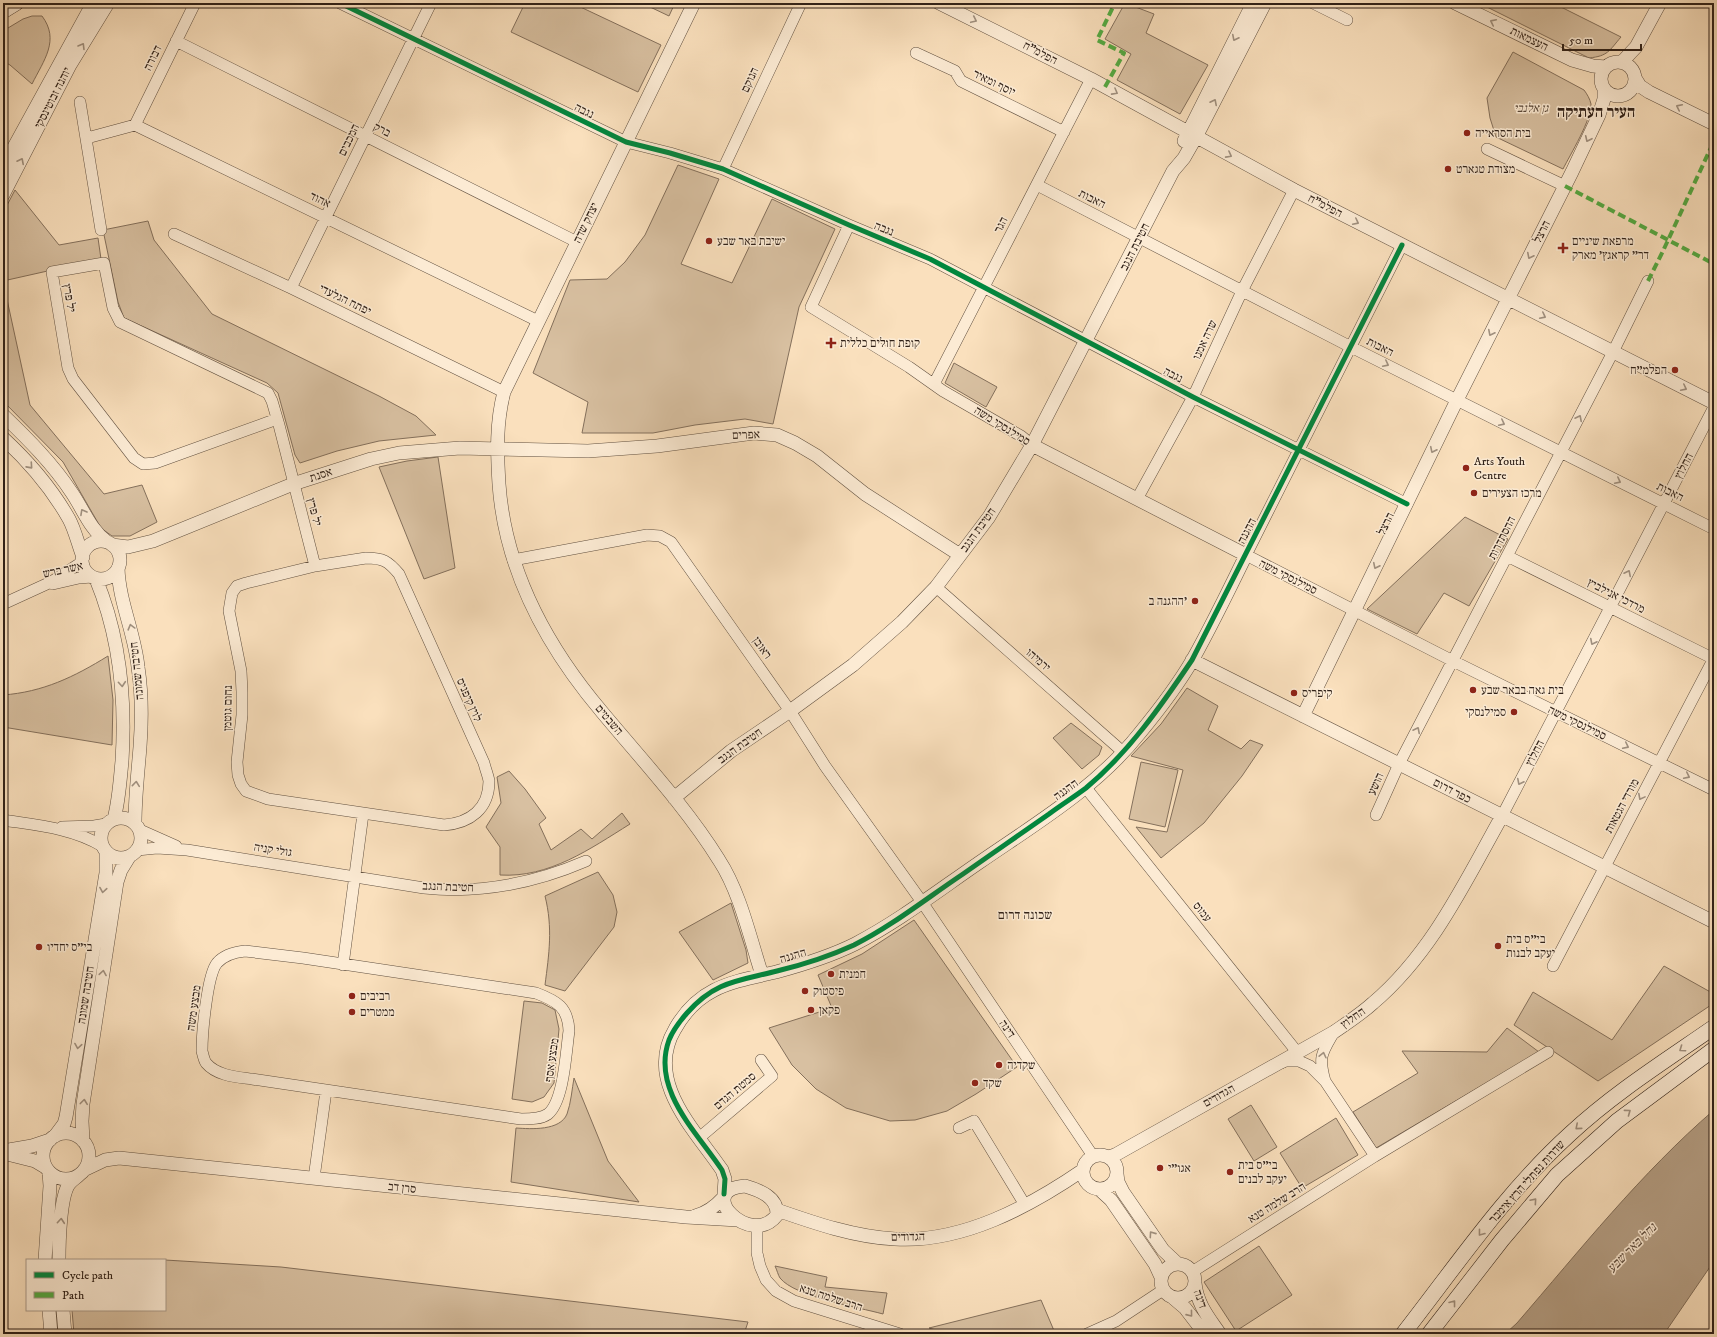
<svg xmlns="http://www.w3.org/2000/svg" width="1717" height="1337" font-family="'IM FELL DW Pica','Frank Ruhl Libre',serif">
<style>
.green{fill:#d8c0a1;stroke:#84705c}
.water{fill:#b59f85;stroke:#806d59}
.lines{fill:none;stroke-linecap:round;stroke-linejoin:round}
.minor-casing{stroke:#625141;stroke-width:12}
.tertiary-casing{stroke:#625141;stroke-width:14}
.secondary-casing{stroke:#302118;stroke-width:16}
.minor{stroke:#fcebd4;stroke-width:11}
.tertiary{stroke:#fcebd4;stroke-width:13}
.secondary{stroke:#fcebd4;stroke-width:15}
.quiet{stroke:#54aa42;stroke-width:4;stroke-dasharray:8 4;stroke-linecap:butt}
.cycleway-casing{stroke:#fcebd4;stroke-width:8}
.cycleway{stroke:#00873e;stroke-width:5}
.oneway{stroke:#a0907f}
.poi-dot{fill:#8f2418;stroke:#fcebd4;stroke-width:1.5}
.labels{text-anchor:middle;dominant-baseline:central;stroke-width:3;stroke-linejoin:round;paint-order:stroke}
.street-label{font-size:12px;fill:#302118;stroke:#fcebd4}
.park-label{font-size:12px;font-style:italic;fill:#5a493a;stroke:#fcebd4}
.poi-label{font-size:12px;fill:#302118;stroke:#fcebd4;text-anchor:start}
.neighbourhood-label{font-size:13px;fill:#302118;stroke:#fcebd4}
.water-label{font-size:13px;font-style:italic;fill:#5f4d3e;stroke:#fcebd4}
.district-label{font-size:16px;font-weight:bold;fill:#302118;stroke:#fcebd4}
</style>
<rect width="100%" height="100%" fill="#fae0bd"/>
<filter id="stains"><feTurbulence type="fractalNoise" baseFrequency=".005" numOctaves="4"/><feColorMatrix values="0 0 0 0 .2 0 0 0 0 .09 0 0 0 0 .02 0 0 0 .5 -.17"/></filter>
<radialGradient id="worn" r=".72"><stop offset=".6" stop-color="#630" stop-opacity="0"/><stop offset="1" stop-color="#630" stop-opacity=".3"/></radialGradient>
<path class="green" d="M525 3H572L661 45 638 92 511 32Z
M649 3H675L669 16 648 6Z
M1125 3 1154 14 1146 33 1208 65 1180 114 1117 80 1131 54 1105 39Z
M1479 3H1561L1559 6 1621 37C1609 51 1608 56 1589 58Z
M32 16H42C60 40 44 60 32 84L10 65 3 61V31L23 19Z
M1513 52 1584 90C1587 94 1590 99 1591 104 1592 119 1570 155 1563 169L1496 137 1490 118 1487 98Z
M678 165 719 179 681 264 732 283 772 199 835 229 799 307 773 424 745 419 695 425 653 433H582L588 402 533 373 570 280 607 279 625 262 645 235Z
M15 190 59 245 98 238 101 259 3 281 30 405 104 494 142 485 157 522 130 536H112L101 528 63 462 3 401V213Z
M148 221 154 240 212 314 379 396 416 416 436 435 379 441 337 451 300 463 295 455 278 393 267 383 124 318 118 302 103 230Z
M954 363 997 387 986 407 945 383Z
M438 457 455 568 424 579 379 467 407 461Z
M1465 517 1508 539 1469 606 1444 593 1417 634 1367 609Z
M108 656 113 700 112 745 3 727V695C43 692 74 677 108 656Z
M1187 688 1218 706 1208 730 1241 749 1250 740 1263 745 1242 776 1204 823 1161 858 1136 827 1167 832 1183 770 1131 756 1161 724Z
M1071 723 1102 747 1099 755 1082 769 1053 738Z
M1141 762 1178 770 1165 827 1129 819Z
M509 771 525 789 546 818 539 824 551 850 581 829 592 839 622 813 630 824C590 849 549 878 500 875V847L486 827 501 803 497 777Z
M598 872 613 895 617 912 614 927 565 991 545 985C549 954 553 928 545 896Z
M731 903 746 950 748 963 713 980 679 932Z
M914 920 1017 1067 976 1094 947 1111 915 1120 890 1121 846 1108 816 1089 792 1065 769 1028 832 1008 818 975 862 954Z
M1664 966 1714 994V1003L1598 1081 1514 1025 1533 992 1612 1040Z
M524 1001 542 1003 555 1010 559 1029 554 1083 544 1097 532 1102 512 1099Z
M1507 1028 1539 1052 1376 1148 1353 1112 1418 1073 1402 1051 1487 1052Z
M574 1078 608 1161 639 1202 511 1182 516 1128C531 1129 560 1131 567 1114 571 1103 572 1089 574 1078Z
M1251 1105 1277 1147 1254 1161 1228 1119Z
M1336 1118 1358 1155 1302 1188 1280 1153Z
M1259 1246 1292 1295 1236 1331 1204 1282Z
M165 1260 281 1267 748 1322 744 1334H74L72 1310H165Z
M775 1266 827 1277 825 1287 887 1293 883 1314C858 1307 795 1297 780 1278 778 1275 777 1270 775 1266Z
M1041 1300 1055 1333 949 1334 929 1328Z"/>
<path class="water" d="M1714 1110V1261L1664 1334H1505L1517 1323C1580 1250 1641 1173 1714 1110Z"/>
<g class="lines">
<g class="minor-casing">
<path id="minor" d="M340 3 626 142 670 153 723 169 849 225 930 259 1193 397 1407 504
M1313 3 1347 20
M176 41 577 242
M916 53 955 71 961 81 1064 132
M80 102 101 230
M135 125 195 3
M87 138 135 125 538 321
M1487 149 1565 186
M723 169 801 3
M1037 185 1351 347 1714 529
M849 225 811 307 909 367 943 391 1021 436 1032 445
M174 234 291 288 504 392
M1402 245 1246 555 1453 661 1714 790
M291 288 431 3
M934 384 1091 79
M277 419 155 463 143 464 134 458 73 379 68 368 52 272 104 263 113 308 120 322 268 393 272 401 279 425 315 566
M1137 499 1193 397 1242 291 1294 190
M1507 556 1714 659
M366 558C383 558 388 561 399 574L484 763C485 768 488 775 489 781 489 809 470 823 444 825L268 799 246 791 241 784 238 775 237 762 242 715V692L241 671 229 611 232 593 237 586 246 583 315 566Z
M513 560 647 535 660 536 671 542 790 711 825 766 922 902 1093 1156
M53 584 79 578 92 577
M936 587 1123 752
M3 604 51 582 82 562
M1086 788 1297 1052
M1376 815 1399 764 1613 352 1648 281
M1502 816 1714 407
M3 820C35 825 73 828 102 846
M62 827 94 826 106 824
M140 830 176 846
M137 850 157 848 187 850 424 888C480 894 535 883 586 861
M245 951 303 958 536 993C557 1001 568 1007 569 1031 566 1051 564 1101 548 1114 541 1119 530 1119 521 1119L252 1079C237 1077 217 1076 206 1063 204 1060 203 1055 202 1051 202 1034 207 975 217 963 224 955 235 952 245 951Z
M343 965 363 814
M1553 966 1714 658
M1325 1081C1318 1056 1322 1053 1334 1032
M959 1128 974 1121 1025 1205
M699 1138 772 1076 761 1060
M1375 1156 1548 1052
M314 1178 326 1091
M757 1225V1253L760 1266 766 1280 776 1291 794 1301 900 1334
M1192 1272 1375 1156 1325 1081 1310 1066 1299 1061H1286L1281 1063
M1087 1334 1116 1321 1163 1290"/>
</g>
<g class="tertiary-casing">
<path id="tertiary" d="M694 3 504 392C496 423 497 452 499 484 505 570 547 647 602 712 642 760 686 807 719 860 740 892 750 938 762 975
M939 3 1091 79 1294 190 1714 403
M1455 3 1572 60 1593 66 1606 67
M1601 79a17 17 0 1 1 34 0a17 17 0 1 1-34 0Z
M1622 62 1636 47 1660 3
M1635 78 1640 86 1649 92 1714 124
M1184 141 1253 3
M3 167 93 3
M3 195 70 65 108 3
M3 415C28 439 53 464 72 493 84 511 90 529 107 542
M3 438C28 461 52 489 69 519 75 530 78 544 83 557
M82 560a19 19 0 1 1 38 0a19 19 0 1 1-38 0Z
M112 545 128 547 153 541 293 484 371 459 399 453 460 448 588 451 657 446 754 433 777 435 795 443 817 456 865 494 960 555
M118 568C119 602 135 634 138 667 142 693 142 720 140 747 138 772 135 797 135 823
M96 579C120 637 126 699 122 761 120 781 119 800 114 819
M1192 660 1714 922
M1303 716 1457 400 1572 172 1599 115 1604 99V90
M674 798 731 751 790 711 853 665 902 622 936 587 989 517 1032 445 1173 171 1184 158 1196 137 1265 3
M101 838a20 20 0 1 1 40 0a20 20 0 1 1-40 0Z
M43 1156a23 23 0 1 1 46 0a23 23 0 1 1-46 0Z
M55 1136 64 1124 66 1117 106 873V852
M83 1141 82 1121 83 1104 117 882 121 870 129 857
M3 1151 32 1146 50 1140
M7 1154 35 1161 45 1167
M1083 1172a17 17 0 1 1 34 0a17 17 0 1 1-34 0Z
M1109 1157 1115 1155 1334 1032C1347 1023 1361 1014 1373 1003 1432 953 1465 882 1502 816
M84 1170 105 1160 119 1158 686 1217 738 1220
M1117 1174 1118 1182 1123 1192 1163 1250 1178 1264
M745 1186C759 1190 778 1197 777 1215 751 1249 693 1190 745 1186Z
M1099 1189 1111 1200 1155 1264 1161 1277
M724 1194 725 1179 722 1170C695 1130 644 1081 675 1029 699 986 733 982 776 972 802 965 831 956 855 944 899 921 939 890 980 862 1035 824 1096 788 1139 734 1158 711 1178 685 1193 659 1212 625 1229 590 1246 555L1032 445
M777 1210C814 1223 855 1237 895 1239 962 1243 1029 1207 1083 1170
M695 1216C707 1213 715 1207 723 1198
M45 1260 50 1186 49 1172
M59 1260C59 1243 60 1197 69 1184 72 1180 76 1178 79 1175
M1161 1281a17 17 0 1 1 34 0a17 17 0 1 1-34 0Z
M1195 1283C1197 1304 1209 1318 1220 1334
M1172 1297 1185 1308 1205 1334
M49 1310 51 1334
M63 1310 65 1334"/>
</g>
<g class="secondary-casing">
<path id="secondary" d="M3 11 16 3
M1403 1334C1456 1266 1506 1192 1570 1134 1614 1093 1665 1061 1714 1027
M1429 1334 1502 1240 1557 1175 1617 1121 1714 1049"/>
</g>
<use href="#minor" class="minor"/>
<use href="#tertiary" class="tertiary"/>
<use href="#secondary" class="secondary"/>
<path class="quiet" d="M1105 87 1124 53 1097 40 1115 3
M1565 186 1714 264
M1648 281 1663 251 1714 141"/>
<g class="cycleway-casing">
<path id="cycleway" d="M340 3 626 142 670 153 723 169 849 225 930 259 1193 397 1407 504
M724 1194 725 1179 722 1170C697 1132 651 1090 669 1040 673 1030 680 1021 687 1013 715 981 738 981 777 971 802 965 830 956 854 945 892 926 927 898 963 874 992 854 1020 834 1049 814 1061 805 1074 797 1086 788 1129 752 1161 706 1192 660L1402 245"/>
</g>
<use href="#cycleway" class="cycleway"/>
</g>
<defs><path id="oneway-chevron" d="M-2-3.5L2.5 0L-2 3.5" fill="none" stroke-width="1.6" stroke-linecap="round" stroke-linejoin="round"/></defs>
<g class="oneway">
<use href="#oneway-chevron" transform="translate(974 20) rotate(25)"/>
<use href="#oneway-chevron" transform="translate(1493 22) rotate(-154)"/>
<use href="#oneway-chevron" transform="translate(1235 38) rotate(117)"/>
<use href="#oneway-chevron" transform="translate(82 46) rotate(-59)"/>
<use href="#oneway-chevron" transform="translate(1115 92) rotate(29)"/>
<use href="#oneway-chevron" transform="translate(1214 102) rotate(-63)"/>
<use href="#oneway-chevron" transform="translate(1679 107) rotate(-154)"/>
<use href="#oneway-chevron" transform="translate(1588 139) rotate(115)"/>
<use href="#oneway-chevron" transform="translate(1229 155) rotate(28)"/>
<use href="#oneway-chevron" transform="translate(21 161) rotate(-63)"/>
<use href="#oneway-chevron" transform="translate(1356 222) rotate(27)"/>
<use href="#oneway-chevron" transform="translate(1530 256) rotate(117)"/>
<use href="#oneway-chevron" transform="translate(1543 316) rotate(27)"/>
<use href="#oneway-chevron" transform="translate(1491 333) rotate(117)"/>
<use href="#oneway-chevron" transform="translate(1386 364) rotate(27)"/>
<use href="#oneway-chevron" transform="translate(1684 388) rotate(27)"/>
<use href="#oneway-chevron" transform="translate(1579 418) rotate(-63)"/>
<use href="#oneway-chevron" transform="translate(1502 423) rotate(27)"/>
<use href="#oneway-chevron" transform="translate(1433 450) rotate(116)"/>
<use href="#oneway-chevron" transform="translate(30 466) rotate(48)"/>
<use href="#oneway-chevron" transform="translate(1618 481) rotate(27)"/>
<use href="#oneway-chevron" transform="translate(83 512) rotate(-119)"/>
<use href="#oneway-chevron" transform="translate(1376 566) rotate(116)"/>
<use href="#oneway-chevron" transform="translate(1628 573) rotate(-63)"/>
<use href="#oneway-chevron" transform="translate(131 627) rotate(-105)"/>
<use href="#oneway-chevron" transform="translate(1593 642) rotate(117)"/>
<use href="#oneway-chevron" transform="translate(122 684) rotate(85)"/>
<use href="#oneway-chevron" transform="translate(1417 730) rotate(-63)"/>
<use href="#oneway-chevron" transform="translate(1626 746) rotate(26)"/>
<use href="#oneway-chevron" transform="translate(1687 776) rotate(26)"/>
<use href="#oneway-chevron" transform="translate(1520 782) rotate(117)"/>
<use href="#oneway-chevron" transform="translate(136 784) rotate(-84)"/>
<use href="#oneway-chevron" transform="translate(1641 797) rotate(118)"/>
<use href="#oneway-chevron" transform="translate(103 890) rotate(99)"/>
<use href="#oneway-chevron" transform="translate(103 973) rotate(-81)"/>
<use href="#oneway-chevron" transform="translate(78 1046) rotate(99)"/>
<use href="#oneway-chevron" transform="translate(1682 1049) rotate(145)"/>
<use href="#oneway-chevron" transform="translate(1323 1055) rotate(-77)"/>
<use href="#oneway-chevron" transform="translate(84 1102) rotate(-83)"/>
<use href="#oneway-chevron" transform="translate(1628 1112) rotate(-36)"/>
<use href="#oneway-chevron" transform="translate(1578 1127) rotate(139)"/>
<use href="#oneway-chevron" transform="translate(1534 1201) rotate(-49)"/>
<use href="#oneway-chevron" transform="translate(61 1221) rotate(-85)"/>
<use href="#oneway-chevron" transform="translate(1481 1233) rotate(128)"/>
<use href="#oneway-chevron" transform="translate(1152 1234) rotate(-125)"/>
<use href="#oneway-chevron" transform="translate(1453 1303) rotate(-52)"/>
<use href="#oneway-chevron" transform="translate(1190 1314) rotate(51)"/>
</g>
<g class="poi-dot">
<circle cx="1467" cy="133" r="4"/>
<circle cx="1448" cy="169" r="4"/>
<circle cx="709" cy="241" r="4"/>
<path d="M1561 242h4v4h4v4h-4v4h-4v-4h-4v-4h4z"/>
<path d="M829 337h4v4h4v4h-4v4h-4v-4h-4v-4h4z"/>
<circle cx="1675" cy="370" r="4"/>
<circle cx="1466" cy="468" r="4"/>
<circle cx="1474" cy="493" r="4"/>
<circle cx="1195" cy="601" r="4"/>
<circle cx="1473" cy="690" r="4"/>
<circle cx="1294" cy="693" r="4"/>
<circle cx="1514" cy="712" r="4"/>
<circle cx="1498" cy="946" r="4"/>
<circle cx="39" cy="947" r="4"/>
<circle cx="831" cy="974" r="4"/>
<circle cx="805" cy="991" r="4"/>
<circle cx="352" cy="996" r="4"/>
<circle cx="811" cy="1010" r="4"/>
<circle cx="352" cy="1012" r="4"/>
<circle cx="999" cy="1065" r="4"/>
<circle cx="975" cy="1083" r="4"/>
<circle cx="1160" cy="1168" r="4"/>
<circle cx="1230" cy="1172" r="4"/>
</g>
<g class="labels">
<g class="street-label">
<text transform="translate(1529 39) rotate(26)">העצמאות</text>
<text transform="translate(1040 53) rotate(27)">הפלמ"ח</text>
<text transform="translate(153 58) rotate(-64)">דבורה</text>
<text transform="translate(750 80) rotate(-65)">הנוקם</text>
<text transform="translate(994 83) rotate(26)">יוסף ומאיר</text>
<text transform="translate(53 98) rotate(-63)">יוהנה זבוטינסקי</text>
<text transform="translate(584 111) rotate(26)">נגבה</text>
<text transform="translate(382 130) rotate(27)">ברק</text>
<text transform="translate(349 140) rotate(-64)">המכבים</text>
<text transform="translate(1092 199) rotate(27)">האבות</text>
<text transform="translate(320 200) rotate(26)">אהוד</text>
<text transform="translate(1325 206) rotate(27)">הפלמ"ח</text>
<text transform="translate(586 223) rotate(-64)">יצחק שדה</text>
<text transform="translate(1001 225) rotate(-63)">הגר</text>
<text transform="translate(884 229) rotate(22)">נגבה</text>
<text transform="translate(1542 232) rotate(-63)">הרצל</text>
<text transform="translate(1135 247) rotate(-63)">חטיבת הנגב</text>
<text transform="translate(69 298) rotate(80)">יל פרץ</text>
<text transform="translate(345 300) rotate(26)">יפתח הגלעדי</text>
<text transform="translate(1205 340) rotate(-65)">שרה אמנו</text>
<text transform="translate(1380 347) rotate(27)">האבות</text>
<text transform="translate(1173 375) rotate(27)">נגבה</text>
<text transform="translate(1002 426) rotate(32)">סמילנסקי משה</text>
<text transform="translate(746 435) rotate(-2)">אפרים</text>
<text transform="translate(1684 466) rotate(-63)">החלוץ</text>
<text transform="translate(321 475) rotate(-18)">אסנת</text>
<text transform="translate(1670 492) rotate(27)">האבות</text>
<text transform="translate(314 512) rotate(75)">יל פרץ</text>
<text transform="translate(1386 524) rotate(-64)">הרצל</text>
<text transform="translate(978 530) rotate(-54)">חטיבת הנגב</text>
<text transform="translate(1247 531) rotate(-63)">ההגנה</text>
<text transform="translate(1502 538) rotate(-63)">ההסתדרות</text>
<text transform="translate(63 570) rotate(-12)">אשר ברש</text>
<text transform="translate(1288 577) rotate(27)">סמילנסקי משה</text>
<text transform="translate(1616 596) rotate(27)">מרדכי אנילביץ</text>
<text transform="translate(762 648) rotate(55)">ראובן</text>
<text transform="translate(1038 660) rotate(41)">ירמיהו</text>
<text transform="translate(137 671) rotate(-96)">חטיבה שמונה</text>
<text transform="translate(469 700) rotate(66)">לוין קיפניס</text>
<text transform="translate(228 708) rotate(-89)">נחום גוטמן</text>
<text transform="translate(609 720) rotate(50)">השבטים</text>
<text transform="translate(1577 723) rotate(26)">סמילנסקי משה</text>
<text transform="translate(740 746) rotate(-36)">חטיבת הנגב</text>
<text transform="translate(1535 753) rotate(-63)">החלוץ</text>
<text transform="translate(1376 784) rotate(-66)">הושע</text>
<text transform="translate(1066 790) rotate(-36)">ההגנה</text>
<text transform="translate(1452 791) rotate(27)">כפר דרום</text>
<text transform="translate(1622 806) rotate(-62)">מורדי הגטאות</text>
<text transform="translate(273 850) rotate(9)">גולי קניה</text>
<text transform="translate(448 887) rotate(2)">חטיבת הנגב</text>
<text transform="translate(1202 912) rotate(51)">עמוס</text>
<text transform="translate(793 956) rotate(-17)">ההגנה</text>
<text transform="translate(86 995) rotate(-81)">חטיבה שמונה</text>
<text transform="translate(194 1008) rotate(-82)">מבצע משה</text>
<text transform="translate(1353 1018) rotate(-35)">החלוץ</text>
<text transform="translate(1007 1029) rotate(56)">דינה</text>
<text transform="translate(552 1060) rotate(-82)">מבצע אסף</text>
<text transform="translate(735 1091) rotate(-40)">סמטת הגדם</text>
<text transform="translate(1219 1096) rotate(-29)">הגדודים</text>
<text transform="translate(1527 1182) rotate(-48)">שדרות נפתלי הרץ אימבר</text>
<text transform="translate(402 1188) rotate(6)">סרן דב</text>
<text transform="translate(1277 1203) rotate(-32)">הרב שלמה טנא</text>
<text transform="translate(908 1237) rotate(-1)">הגדודים</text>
<text transform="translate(831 1298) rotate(18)">הרב שלמה טנא</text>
<text transform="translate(1200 1299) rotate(70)">דינה</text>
</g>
<g class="park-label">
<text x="1531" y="108">גן אלנבי</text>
</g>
<g class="poi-label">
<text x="1475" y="133">בית הסראייה</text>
<text x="1456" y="169">מצודת טגארט</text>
<text x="717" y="241">ישיבת באר שבע</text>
<text x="1572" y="241">מרפאת שיניים<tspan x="1572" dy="14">דר" קראגץ' מארק</tspan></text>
<text x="840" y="343">קופת חולים כללית</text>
<text x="1667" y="370" text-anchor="end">הפלמ"ח</text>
<text x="1474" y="461">Arts Youth<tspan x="1474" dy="14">Centre</tspan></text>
<text x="1482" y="493">מרכז הצעירים</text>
<text x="1187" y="601" text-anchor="end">ההגנה ב'</text>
<text x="1481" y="690">בית גאה בבאר שבע</text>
<text x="1302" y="693">קיפריס</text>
<text x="1506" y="712" text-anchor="end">סמילנסקי</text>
<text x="1506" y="939">בי"ס בית<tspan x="1506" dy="14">יעקב לבנות</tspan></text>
<text x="47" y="947">בי"ס יחדיו</text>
<text x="839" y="974">חמנית</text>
<text x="813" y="991">פיסטוק</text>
<text x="360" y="996">רביבים</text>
<text x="819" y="1010">פקאן</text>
<text x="360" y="1012">ממטרים</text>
<text x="1007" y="1065">שקדיה</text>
<text x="983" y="1083">שקד</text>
<text x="1238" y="1165">בי"ס בית<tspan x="1238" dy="14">יעקב לבנים</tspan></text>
<text x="1168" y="1168">אגו"י</text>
</g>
<g class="neighbourhood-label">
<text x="1025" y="915">שכונה דרום</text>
</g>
<g class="water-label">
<text transform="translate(1632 1248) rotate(-45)">נחל באר שבע</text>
</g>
<g class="district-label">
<text x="1596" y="112">העיר העתיקה</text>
</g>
</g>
<rect width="1717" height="1337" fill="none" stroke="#fae0bd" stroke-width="16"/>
<rect x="4" y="4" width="1709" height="1329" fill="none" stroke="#302118" stroke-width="2"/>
<rect x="8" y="8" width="1701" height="1321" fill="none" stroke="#302118"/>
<rect x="26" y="1259" width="140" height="52" fill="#fcebd4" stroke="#aa9a89"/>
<rect x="34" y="1272" width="20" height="6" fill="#00873e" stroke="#aa9a89"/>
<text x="62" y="1279" font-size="12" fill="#302118">Cycle path</text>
<rect x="34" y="1292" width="20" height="6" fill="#54aa42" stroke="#aa9a89"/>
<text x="62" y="1299" font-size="12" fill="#302118">Path</text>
<path d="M1563 44v6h78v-6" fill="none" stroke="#302118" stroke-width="2"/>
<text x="1569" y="44" font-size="12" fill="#302118" stroke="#fcebd4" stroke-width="3" paint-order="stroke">50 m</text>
<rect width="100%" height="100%" filter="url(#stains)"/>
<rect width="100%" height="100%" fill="url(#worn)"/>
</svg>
